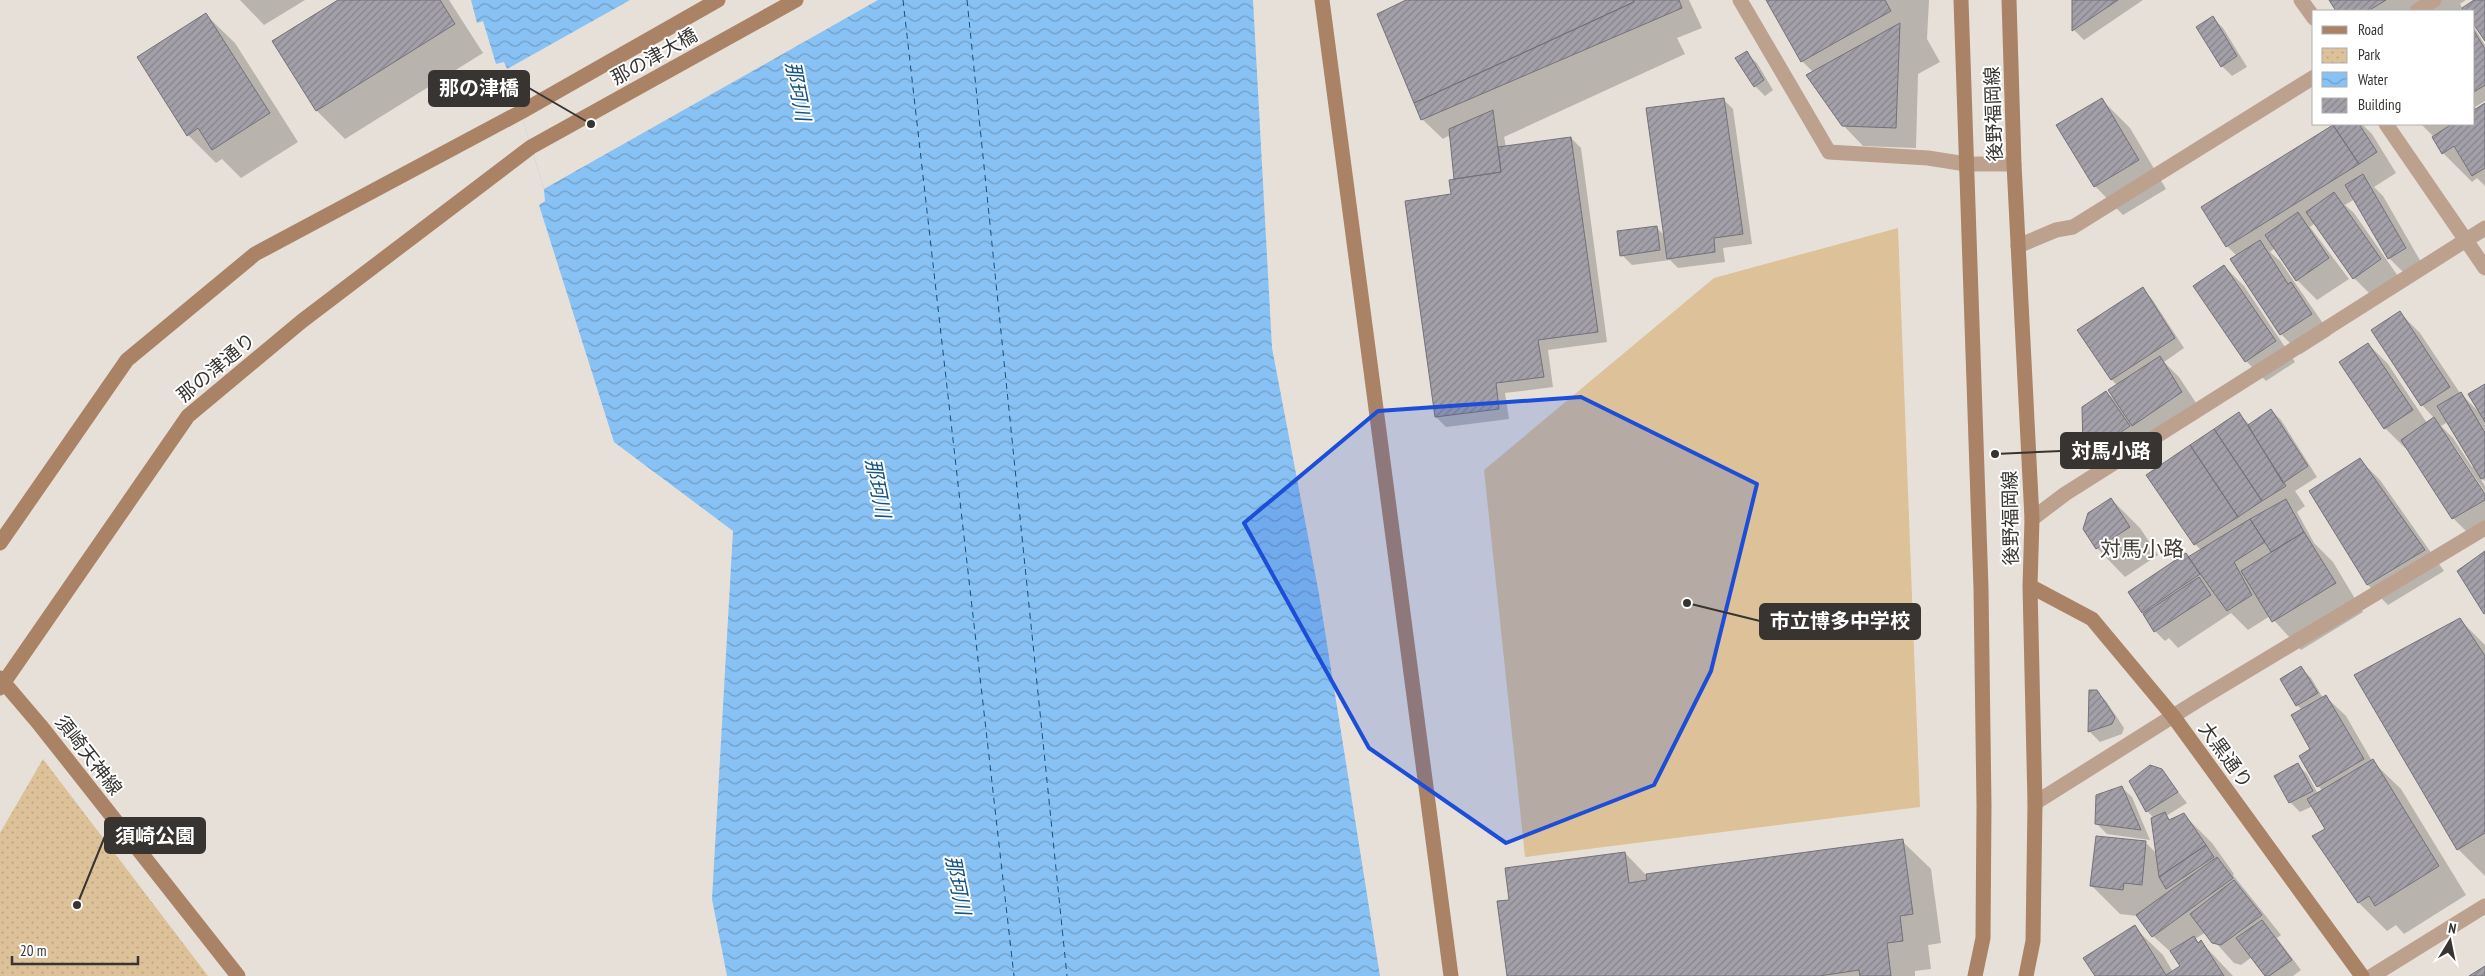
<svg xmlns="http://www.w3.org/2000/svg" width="2485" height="976" font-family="'PT Sans Narrow','Noto Sans JP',sans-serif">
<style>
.park{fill:url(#park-dots)}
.garden{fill:#ddc199}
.water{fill:url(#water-waves)}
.pier{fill:#e7e0d8}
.shadow{fill:#0003;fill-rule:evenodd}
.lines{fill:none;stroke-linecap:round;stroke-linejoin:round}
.ferry{stroke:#135281;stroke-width:1;stroke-dasharray:6 5;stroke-linecap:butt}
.building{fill:url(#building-hatch);stroke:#747179}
.street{stroke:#bda18f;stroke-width:15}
.secondary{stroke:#aa8266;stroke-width:15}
.marked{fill:#1d4ed8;fill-opacity:0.2;stroke:#1d4ed8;stroke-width:4;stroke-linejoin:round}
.labels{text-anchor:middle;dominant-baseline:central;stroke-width:4;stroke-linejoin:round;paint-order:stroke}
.street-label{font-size:19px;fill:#373431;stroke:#fff}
.water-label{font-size:20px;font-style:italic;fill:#135281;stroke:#fff}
.quarter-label{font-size:21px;fill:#454039;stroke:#fff}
.leader{fill:none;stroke:#373431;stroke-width:2}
.callout-dot{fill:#373431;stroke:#fff;stroke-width:2}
.callout{fill:#373431;stroke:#373431;stroke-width:2}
.callout-label{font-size:20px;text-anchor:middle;font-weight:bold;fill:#fff}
</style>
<defs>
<pattern id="park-dots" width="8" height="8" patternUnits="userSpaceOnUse" patternTransform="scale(1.25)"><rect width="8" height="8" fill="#ddc199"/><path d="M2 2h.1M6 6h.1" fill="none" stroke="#bea684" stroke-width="1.8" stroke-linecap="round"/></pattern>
<pattern id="water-waves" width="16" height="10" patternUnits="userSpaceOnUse" patternTransform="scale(1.25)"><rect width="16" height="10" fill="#88c1f4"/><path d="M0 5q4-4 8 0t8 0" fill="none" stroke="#709ec6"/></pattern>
<pattern id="building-hatch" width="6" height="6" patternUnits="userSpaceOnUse" patternTransform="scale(1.25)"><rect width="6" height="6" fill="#a4a0a9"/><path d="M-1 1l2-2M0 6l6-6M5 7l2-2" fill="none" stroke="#86838a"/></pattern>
</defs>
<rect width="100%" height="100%" fill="#e7e0d8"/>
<path class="park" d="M43 759 208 976H0V833Z"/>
<path class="garden" d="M1898 228 1920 807 1525 857 1484 470 1714 278Z"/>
<path class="water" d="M471 0H1253L1272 348 1319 594 1380 976H727L712 899 733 531 614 442 539 205 545 201 544 189 507 69 504 62 496 64 483 21 477 23Z"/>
<path class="pier" d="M630 0H878L544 189 507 69Z"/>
<path class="shadow" d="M240 0H305L264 25Z
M340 0H449L483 53 345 139 317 111Z
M1409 0H1689L1702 28 1677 38 1685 54 1504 137 1506 147 1571 138 1581 148 1607 342 1548 350 1553 387 1505 393 1509 419 1446 427 1436 417 1452 195 1455 180 1452 139 1448 136 1443 139 1422 119Z
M1767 0H1929L1927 39 1940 62 1918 74 1916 148 1863 146 1843 125 1813 72 1802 61Z
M2073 0H2143L2084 40 2074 30Z
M2330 0H2466L2460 4 2463 9 2476 0H2485V39L2474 23V11H2466L2464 9 2461 11H2337Z
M206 15 235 43 298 142 241 178 222 159 216 163 188 135Z
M2213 18 2223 28 2247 67 2232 76 2222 66Z
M2474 27 2485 45V101L2475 107 2477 110 2485 105V186L2477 178 2472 182 2443 153 2434 137 2421 124H2474Z
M1746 53 1757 63 1773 90 1765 96 1755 86Z
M1723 99 1733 109 1752 244 1723 248 1725 262 1678 268 1670 260 1632 265 1622 255 1656 227 1665 236Z
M2102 100 2130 128 2166 189 2123 215 2095 186Z
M2337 124H2362L2372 134 2396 173 2374 187 2383 196 2425 269 2409 278 2389 258 2355 199 2345 205 2354 213 2400 279 2374 298 2354 278 2315 223 2310 227 2349 279 2317 300 2297 280 2275 248 2270 252 2280 261 2331 335 2301 354 2281 334 2232 259 2237 256 2227 246 2203 207Z
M2224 266 2244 286 2295 362 2266 381 2246 361Z
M2142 289 2152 299 2184 348 2164 362 2179 377 2202 412 2153 445 2143 435 2149 447 2110 473 2084 448 2106 392 2118 403 2117 385 2112 380Z
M2400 313 2420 333 2460 393 2480 413 2485 386V481L2480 478 2485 486V492L2450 440H2447L2485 496V531L2473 538 2453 518 2407 447 2405 448 2385 428 2368 344 2388 364 2427 423 2434 418 2422 405ZM2448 422 2474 465 2472 467 2453 438 2441 426Z
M2271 410 2281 420 2317 477 2295 491 2305 506 2297 512 2314 543 2333 562 2363 612 2301 650 2270 616 2248 630 2231 613 2178 648 2169 638 2165 641 2155 631 2130 592 2201 550 2195 544 2239 414 2250 425Z
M2360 460 2380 480 2444 571 2388 605 2368 585 2310 491Z
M2111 499 2140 528 2158 555 2125 577 2097 548Z
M2460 620 2485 645V876L2458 849Z
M2301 668 2311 678 2323 698 2325 696 2346 716 2372 761 2401 789 2466 895 2404 934 2396 925 2387 931 2359 903 2314 837 2327 829 2313 806 2300 812 2290 802 2276 776 2297 764 2307 774 2318 794 2323 791 2318 786 2302 710 2297 705Z
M2096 691 2106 701 2124 728 2122 734 2100 742 2090 732V692Z
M2161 770 2187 803 2166 816 2171 821 2184 815 2212 843 2234 874 2233 875 2281 935 2277 938 2301 970 2293 976H2266L2252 957 2241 965 2234 963 2206 932 2195 939 2199 943 2201 942 2233 976H2096L2134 927 2163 955 2173 972 2181 967 2174 955 2153 936 2138 916 2120 914 2092 886 2145 842 2157 854 2154 818 2147 811 2130 781Z
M2121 787 2132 797 2150 840 2107 834 2097 824Z
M1902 841 1931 869 1941 943 1928 945 1931 969 1915 971V976H1509L1510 901 1625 853 1647 876Z"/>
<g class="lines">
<path class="ferry" d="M903 0 1014 976
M967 0 1067 976"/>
</g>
<path class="building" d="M338 0H440L455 24 316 111 272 41Z
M1406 0H1633L1634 2 1414 103 1377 14Z
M1633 0H1679L1682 8 1421 120 1414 103 1634 2Z
M1766 0H1885L1891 11 1801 62Z
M2072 0H2118L2072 31Z
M2329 0H2386L2368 11H2336Z
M2474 0H2485V41L2474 25V11H2464L2462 8Z
M206 13 270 113 212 150 198 128 187 136 137 57Z
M2213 16 2237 56 2221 67 2196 27Z
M1900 23 1896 128 1842 126 1806 75Z
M2474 31 2485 49V85L2474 92Z
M1747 51 1764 80 1754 87 1735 58Z
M1724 98 1743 234 1714 238 1715 252 1667 259 1646 108Z
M2102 98 2139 160 2094 187 2056 125Z
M2485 103V168L2472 176 2454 146 2442 154 2432 137 2452 124H2474V110Z
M1493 110 1501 172 1454 179 1449 129Z
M2335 124H2359L2377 152 2359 164 2333 125Z
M2333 125 2359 164 2226 247 2201 207Z
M1571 137 1598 332 1538 340 1544 377 1496 383 1499 409 1435 417 1405 201 1451 194 1449 180 1501 172 1498 147Z
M2363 174 2406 248 2388 259 2345 185Z
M2334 192 2381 259 2353 279 2306 212Z
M2298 212 2329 258 2296 281 2265 235Z
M1657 226 1660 250 1620 256 1617 231Z
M2260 240 2288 284 2291 282 2312 314 2280 335 2230 259Z
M2224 265 2276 341 2245 362 2193 286Z
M2143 287 2175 338 2111 380 2077 330Z
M2400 311 2450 387 2421 406 2371 330Z
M2368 343 2413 410 2384 429 2339 362Z
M2160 356 2182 392 2132 426 2108 390Z
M2485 384V422L2468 394Z
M2106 391 2130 426 2089 454 2083 449 2082 407Z
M2461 392 2485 433V477L2481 479 2437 406Z
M2271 409 2308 466 2283 483 2248 425Z
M2239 412 2286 486 2262 501 2214 429Z
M2434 417 2485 494V500L2452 519 2401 440Z
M2214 429 2262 501 2238 517 2190 445Z
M2190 445 2238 517 2194 545 2146 475Z
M2360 458 2425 550 2367 585 2309 491Z
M2111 498 2130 527 2096 549 2083 529 2088 513Z
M2286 499 2304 532 2271 552 2250 519Z
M2250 519 2265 542 2234 562 2252 595 2227 611 2188 557Z
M2304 532 2336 583 2272 622 2241 571Z
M2485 551V613L2484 614 2457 571Z
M2186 553 2200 574 2142 613 2128 592Z
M2199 577 2211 595 2154 632 2143 614Z
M2460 618 2485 656V833L2457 850 2354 675Z
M2301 666 2318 693 2296 706 2280 679Z
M2089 690H2097L2115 717 2112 724 2088 732Z
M2326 695 2364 759 2317 787 2299 756 2310 749 2291 715Z
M2373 759 2439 866 2375 906 2369 896 2358 903 2312 836 2325 829 2307 799Z
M2298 763 2313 791 2289 803 2274 776Z
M2150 765 2162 769 2178 792 2146 812 2129 781Z
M2122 786 2141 830 2095 824 2096 795Z
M2165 812 2169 820 2184 813 2206 845 2159 877 2151 818Z
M2096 836 2146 841 2142 885 2124 883 2123 890 2090 886Z
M1903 839 1913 914 1900 916 1903 941 1887 943 1891 976H1860L1859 970 1819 976H1507L1497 901 1509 900 1505 868 1625 852 1629 883 1647 880 1646 874Z
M2206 845 2214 857 2166 889 2159 877Z
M2217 857 2233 878 2152 937 2136 915Z
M2234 880 2262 915 2221 945 2212 943 2190 914Z
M2262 920 2292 960 2269 976H2265L2236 938Z
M2135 925 2166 975 2180 966 2170 951 2194 936 2198 943 2201 940 2224 976H2095L2083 958Z
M2485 966V976H2469Z"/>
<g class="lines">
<path class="street" d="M1740 0 1829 152 1928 158 1966 164H2014
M2301 0 2314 18
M2417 11 2434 0
M2386 124 2485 268
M2018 246 2056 230 2073 227 2314 77
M2032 519 2065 494 2485 228
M2035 803 2197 701 2485 528
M2372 976 2485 906"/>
<path class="secondary" d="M1322 0 1451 976
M1961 0 1981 588 1984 806 1983 938 1975 976
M2009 0 2014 164 2032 519 2030 586 2035 803 2033 941 2026 976
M0 543 127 360 255 254 521 112 718 0
M2030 586 2092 619 2173 716 2362 976
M0 678 40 725 238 976
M0 688 188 416 302 321 531 147 796 0"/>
</g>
<path class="marked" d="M1581 397 1757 484 1711 671 1654 785 1506 843 1369 748 1244 523 1378 411Z"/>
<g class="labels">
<g class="street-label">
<text transform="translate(654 56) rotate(-29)">那の津大橋</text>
<text transform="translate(1993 114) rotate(-92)">後野福岡線</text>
<text transform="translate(216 367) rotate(-40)">那の津通り</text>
<text transform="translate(2010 518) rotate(-91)">後野福岡線</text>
<text transform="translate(89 755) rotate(52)">須崎天神線</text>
<text transform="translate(2226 755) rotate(54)">大黒通り</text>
</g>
<g class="water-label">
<text transform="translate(798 91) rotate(79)">那珂川</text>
<text transform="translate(878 488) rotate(79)">那珂川</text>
<text transform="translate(958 885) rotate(79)">那珂川</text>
</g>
<g class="quarter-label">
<text x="2142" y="548">対馬小路</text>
</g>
</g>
<path class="leader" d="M591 124L529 88M1995 454L2061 451M1687 603L1760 621M77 905L105 836"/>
<g class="callout-dot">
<circle cx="591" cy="124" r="5"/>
<circle cx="1995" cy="454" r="5"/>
<circle cx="1687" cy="603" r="5"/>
<circle cx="77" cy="905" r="5"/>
</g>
<g class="callout">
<rect x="429" y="71" width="100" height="35" rx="5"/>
<rect x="2061" y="433" width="100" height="35" rx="5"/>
<rect x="1760" y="604" width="160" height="35" rx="5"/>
<rect x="105" y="818" width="100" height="35" rx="5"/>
</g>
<g class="callout-label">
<text x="479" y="95">那の津橋</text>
<text x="2111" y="458">対馬小路</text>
<text x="1840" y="628">市立博多中学校</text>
<text x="155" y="843">須崎公園</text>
</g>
<rect x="2312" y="10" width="162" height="115" fill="#ffffff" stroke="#afaead"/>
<rect x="2322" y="26" width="25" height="8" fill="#aa8266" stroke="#afaead"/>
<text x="2358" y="35" font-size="15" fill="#373431">Road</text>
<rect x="2322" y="48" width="25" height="15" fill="url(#park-dots)" stroke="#afaead"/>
<text x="2358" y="60" font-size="15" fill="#373431">Park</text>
<rect x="2322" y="72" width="25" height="15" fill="url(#water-waves)" stroke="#afaead"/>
<text x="2358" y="85" font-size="15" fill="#373431">Water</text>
<rect x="2322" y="98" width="25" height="15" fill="url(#building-hatch)" stroke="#afaead"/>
<text x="2358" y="110" font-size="15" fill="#373431">Building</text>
<g transform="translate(2450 941) rotate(10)" stroke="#ffffff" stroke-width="4" paint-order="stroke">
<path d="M0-4L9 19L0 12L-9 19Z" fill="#373431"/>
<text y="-8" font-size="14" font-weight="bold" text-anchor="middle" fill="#373431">N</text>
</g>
<path d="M12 956v8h126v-8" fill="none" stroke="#373431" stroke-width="2.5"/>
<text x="20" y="956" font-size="15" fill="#373431" stroke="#ffffff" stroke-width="4" paint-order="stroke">20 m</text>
</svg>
